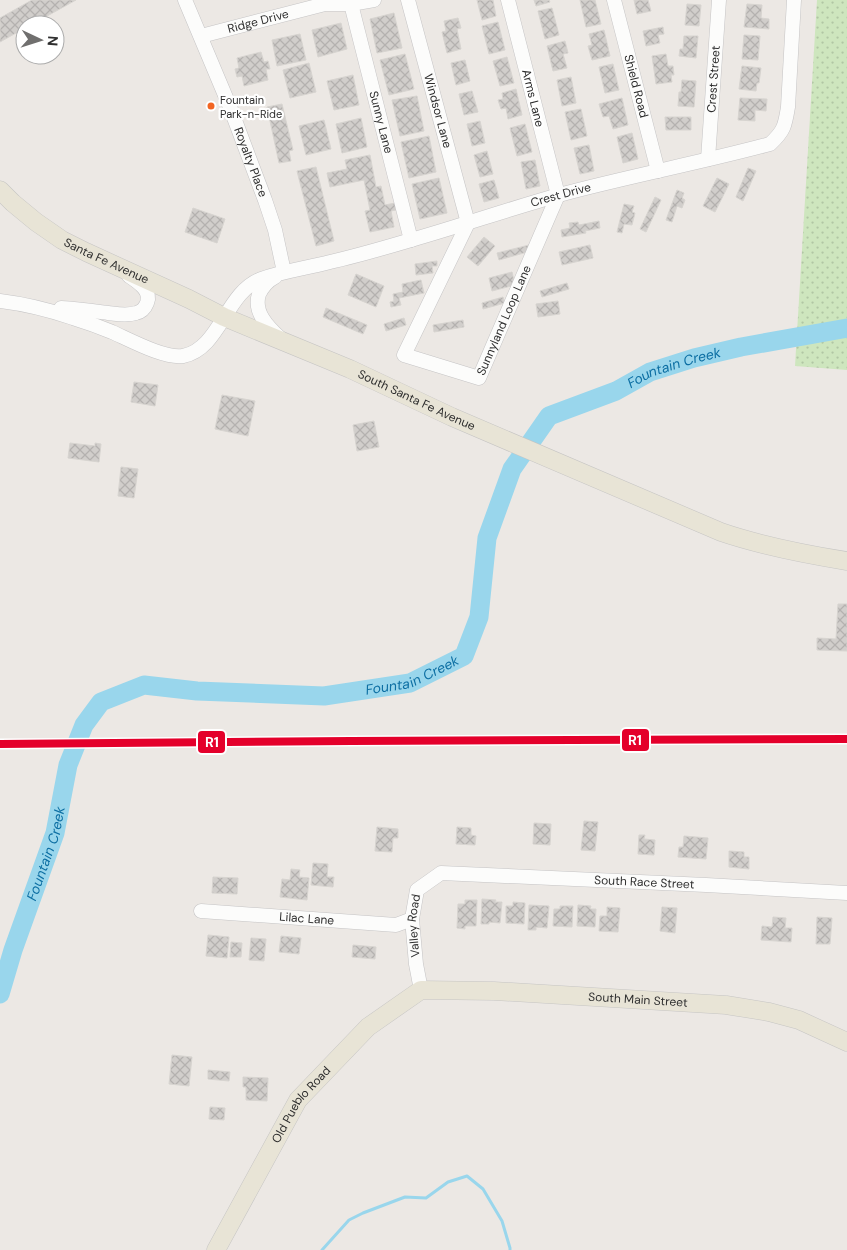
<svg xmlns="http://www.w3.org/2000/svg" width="847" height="1250" font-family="'DM Sans',sans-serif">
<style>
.park{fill:url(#park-dots)}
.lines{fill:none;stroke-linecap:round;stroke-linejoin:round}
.stream{stroke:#99d6ec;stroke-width:3}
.river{stroke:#99d6ec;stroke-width:19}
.building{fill:url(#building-cross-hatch);stroke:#d7d4d0}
.minor-casing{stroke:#c5c4c5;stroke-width:15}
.major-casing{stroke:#c6c5c4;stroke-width:19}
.minor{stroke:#fcfcfb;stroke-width:14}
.major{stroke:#e8e4d6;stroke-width:18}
.rail-1-casing{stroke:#fff;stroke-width:11}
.rail-1{stroke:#e4002b;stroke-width:8}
.bus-dot{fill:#f26522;stroke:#fff;stroke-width:2}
.labels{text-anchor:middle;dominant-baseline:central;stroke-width:4.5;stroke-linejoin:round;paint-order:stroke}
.bus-label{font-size:11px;fill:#2e2e2e;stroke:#fff;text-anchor:start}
.street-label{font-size:12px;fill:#2e2e2e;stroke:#fff}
.water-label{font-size:14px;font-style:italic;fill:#0d6fa3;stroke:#fff}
.line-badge{stroke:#fff;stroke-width:2}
.badge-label{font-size:14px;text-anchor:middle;font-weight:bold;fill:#fff}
</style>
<defs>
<pattern id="park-dots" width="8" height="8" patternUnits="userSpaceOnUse" patternTransform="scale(1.25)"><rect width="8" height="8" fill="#cee6be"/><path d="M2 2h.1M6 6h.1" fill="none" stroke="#b1c6a4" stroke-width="1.8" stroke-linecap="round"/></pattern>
<pattern id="building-cross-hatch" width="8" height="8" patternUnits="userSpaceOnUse" patternTransform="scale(1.25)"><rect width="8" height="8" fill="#d1cecb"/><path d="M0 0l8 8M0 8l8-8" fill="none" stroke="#b4b1af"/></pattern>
</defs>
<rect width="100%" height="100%" fill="#ece8e4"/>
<path class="park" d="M817 0H847V370L795 366Z"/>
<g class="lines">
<path class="stream" d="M322 1250 349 1220 363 1213 405 1197 426 1198 448 1182 467 1176 483 1189 502 1221 510 1248V1250"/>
<path class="river" id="s1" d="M0 994 13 950 55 833 68 765 84 725 101 702 144 685 197 691 324 696 410 683 464 656 479 617 487 538 512 469 549 416 616 391 650 372 694 358 741 347 847 328"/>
</g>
<path class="building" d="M32 0H76L31 25H25V28L0 42V18Z
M477 0H493L496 16 482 20Z
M534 0H549L550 2 536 6Z
M580 0H595L601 24 586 27Z
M634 0H648L651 11 637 14Z
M687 4 701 5 699 26 685 25Z
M747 4 762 5 761 18 769 19V29L744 27Z
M552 8 559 35 545 39 538 11Z
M394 13 402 48 377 53 370 19Z
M458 18 461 28 457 29 461 49 447 53 442 32 446 31 444 21Z
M498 22 505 50 489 54 482 26Z
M341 23 347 49 318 57 312 30Z
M663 27 664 34 658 35 660 43 646 46 643 31Z
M604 30 610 56 592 60 588 46 592 45 589 34Z
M300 34 306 60 277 66 272 40Z
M744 35 760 36 758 60 742 59Z
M684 36H698L696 58 679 56 680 49H683Z
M565 41 568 53 563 54 567 68 553 71 547 46Z
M261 52 264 62 268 61 270 69H266L268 80 244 86 242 76 237 77 235 69 239 68 237 58Z
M405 54 414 89 389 95 380 60Z
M666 54 668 66H673L674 75H671L672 82 656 84 652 56Z
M507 57 514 83 500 86 493 61Z
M465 60 470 81 456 85 451 63Z
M309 63 316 92 290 98 283 70Z
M613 64 619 90 605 93 599 67Z
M742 66 761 68 759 83H757L756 91 739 89Z
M353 75 359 105 334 110 327 81Z
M571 77 576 103 562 106 557 80Z
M682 80 696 81 694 107 678 106 679 92H681Z
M516 89 522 115 508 119 506 108 501 109 498 100 503 99 502 93Z
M472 91 478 112 464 115 459 94Z
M417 96 424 131 400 136 392 100Z
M622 98 628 125 613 129 609 116 603 117 599 104Z
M740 98 767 99 766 111 755 110V121L738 120Z
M282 104 293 150 289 151 291 161 279 163 267 107Z
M581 109 587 136 571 140 565 112Z
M665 117H691V130H666Z
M361 118 367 147 342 153 336 124Z
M324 120 331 149 306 155 299 126Z
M480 121 485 143 472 146 467 124Z
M525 124 532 152 517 156 510 128Z
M632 133 638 159 623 163 617 137Z
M429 136 436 172 409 178 401 142Z
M589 145 594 171 580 174 574 148Z
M487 151 493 174 480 177 474 155Z
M370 155 376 187 381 186 385 205 395 203 396 210 391 211 394 227 370 232 365 211 370 210 364 180 330 187 327 173 347 169 345 160Z
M535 160 540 186 526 189 521 162Z
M316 167 334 241 316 246 297 171Z
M748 168 756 171 743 201 736 197Z
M439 178 447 213 420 219 412 184Z
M717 178 729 184 715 212 703 206Z
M494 180 499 198 484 202 479 184Z
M677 190 684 193 682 198 685 200 682 208 677 206 672 222 666 220Z
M655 197 661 200 646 232 640 229Z
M624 204 634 206 632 212 635 213 632 225 624 224 622 233 617 232Z
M193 208 225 219 217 243 185 232Z
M599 221 600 228 585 231 586 233 562 237 561 230 570 228 569 223 578 222 579 225Z
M484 237 495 246 478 266 467 257Z
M529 245 531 251 499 260 497 253Z
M590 245 593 258 562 265 559 252Z
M437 261V266H432L433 273 416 275 415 264Z
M512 272 515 285 492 291 489 278Z
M356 274 384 286 376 307 348 295Z
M421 280 424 293 399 298 401 305 391 307 390 302 394 301 393 294 403 292 402 284Z
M567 283 569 289 542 297 540 291Z
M503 297 505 303 483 309 482 303Z
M558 301 560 314 538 317 536 304Z
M326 308 367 325 363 334 323 317Z
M404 318 406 325 386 331 384 324Z
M463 320 464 327 434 332 433 325Z
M134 382 158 385 155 406 131 402Z
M222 395 255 401 248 436 215 429Z
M374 421 379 447 357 451 353 425Z
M70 443 95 446V443L101 444 99 462 68 458Z
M121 467 138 469 134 498 118 496Z
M838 604H847V651L817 650V638L836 639Z
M584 821 598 822 595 851 581 850Z
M534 823 551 824 550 845 533 844Z
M377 827 398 829V838H393L392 852 375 851Z
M457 827 471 828V835L476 836 475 845 456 844Z
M639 835H645L644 839 655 840 654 855 638 854Z
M684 836 708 838 706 859 678 857 679 847H683Z
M729 851 744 852V857H749V869L729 867Z
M313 863 328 864 327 877H334L333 887 311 885Z
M291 869 300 870 299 877 309 878 307 900 280 897 282 879 290 880Z
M213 877 238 878 237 894 212 893Z
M482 899 496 900 495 902H502L500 923 489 922V924H481Z
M465 900H477L476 926H465V929L457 928 458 904H465Z
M513 902 525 903 524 924 506 923V906H513Z
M529 905 549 906 547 928 536 927V930H528Z
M578 905 591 906 590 909H596L595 927 577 926Z
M560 906H573L572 927 553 926 554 909H560Z
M607 907 620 908 618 932 599 931 600 916H607Z
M662 907 677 908 675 933 660 931Z
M773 917 786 918 785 928H792L791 942 761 940 762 926 772 927Z
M817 917 832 918 830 944H816Z
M208 935 229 937 227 958 206 956Z
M281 936 301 938 299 954 279 952Z
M251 938 266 939 264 961 249 960Z
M231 942 242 943 241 957H230Z
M353 945 376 947 375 959 352 957Z
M172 1055 192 1057 189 1086 169 1084Z
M208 1070 230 1072 229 1081 208 1079Z
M243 1077 268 1078 267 1101 246 1100V1087H243Z
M210 1107 225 1108 224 1120 209 1119Z"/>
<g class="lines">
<g class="minor-casing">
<g id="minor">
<path id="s2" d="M185 0 230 107 265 200 275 230 284 272"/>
<path id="s3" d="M408 0 468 223"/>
<path id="s4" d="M614 0 658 171"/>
<path id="s5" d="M351 4 411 240"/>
<path id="s6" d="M201 36 325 4H351L374 0"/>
<path id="s7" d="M708 159 719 0"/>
<path id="s8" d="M468 223 404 355 479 378 558 195 508 0"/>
<path d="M275 277C267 281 263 286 259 294 253 312 268 327 280 338"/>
<path id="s9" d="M0 301C25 304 49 310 73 318 86 322 100 327 112 332 130 340 165 359 183 356 220 349 226 292 261 279 284 271 307 268 330 262 357 256 384 248 411 240 460 226 509 209 559 195 629 176 700 163 770 144 784 131 785 126 788 107L794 0"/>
<path d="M61 308C77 309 92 311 108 313 117 314 127 316 136 313 141 312 145 308 147 303 152 291 138 282 129 276"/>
<path id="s10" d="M201 911 396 925 412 919"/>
<path id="s11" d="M421 990 416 964 412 919 417 890 441 873 706 885 847 893"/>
</g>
</g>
<g class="major-casing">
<g id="major">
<path id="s12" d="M0 190 13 203 36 222 62 240 86 252 189 299 224 317 350 369 452 417 721 532C762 546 804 554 847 561"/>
<path id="s13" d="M216 1250 298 1100 368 1027 421 990 494 991 726 1005 769 1012 799 1020 847 1042"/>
</g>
</g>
<use href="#minor" class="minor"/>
<use href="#major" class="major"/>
<g class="rail-1-casing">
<path id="rail-1" d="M0 744 351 741 847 739"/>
</g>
<use href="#rail-1" class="rail-1"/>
</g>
<circle class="bus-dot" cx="211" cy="106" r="4.5"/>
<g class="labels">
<g class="bus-label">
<text x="220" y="100">Fountain<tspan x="220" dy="14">Park-n-Ride</tspan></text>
</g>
<g class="street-label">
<text stroke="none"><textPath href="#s6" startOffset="59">Ridge Drive</textPath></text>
<text stroke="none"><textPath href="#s7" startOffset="80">Crest Street</textPath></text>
<text stroke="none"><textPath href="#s4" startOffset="89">Shield Road</textPath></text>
<text transform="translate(533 98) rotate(76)">Arms Lane</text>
<text stroke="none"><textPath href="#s3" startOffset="115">Windsor Lane</textPath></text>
<text stroke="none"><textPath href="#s5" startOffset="122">Sunny Lane</textPath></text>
<text stroke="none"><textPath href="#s2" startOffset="175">Royalty Place</textPath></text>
<text stroke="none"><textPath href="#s9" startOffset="616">Crest Drive</textPath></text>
<text stroke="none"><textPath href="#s12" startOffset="129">Santa Fe Avenue</textPath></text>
<text stroke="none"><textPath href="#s8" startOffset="288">Sunnyland Loop Lane</textPath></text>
<text stroke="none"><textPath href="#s12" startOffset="469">South Santa Fe Avenue</textPath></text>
<text stroke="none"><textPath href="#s11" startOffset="334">South Race Street</textPath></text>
<text stroke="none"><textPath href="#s10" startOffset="106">Lilac Lane</textPath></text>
<text stroke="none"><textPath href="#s11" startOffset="65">Valley Road</textPath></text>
<text stroke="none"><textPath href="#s13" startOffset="554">South Main Street</textPath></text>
<text stroke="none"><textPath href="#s13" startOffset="169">Old Pueblo Road</textPath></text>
</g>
<g class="water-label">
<text stroke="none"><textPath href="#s1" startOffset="1079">Fountain Creek</textPath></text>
<text stroke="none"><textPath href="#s1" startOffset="629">Fountain Creek</textPath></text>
<text stroke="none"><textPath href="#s1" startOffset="148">Fountain Creek</textPath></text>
</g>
</g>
<g class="line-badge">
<rect x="621" y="728" width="29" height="24" rx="5" fill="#e4002b"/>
<rect x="197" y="730" width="29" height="24" rx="5" fill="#e4002b"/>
</g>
<g class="badge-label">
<text x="635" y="745">R1</text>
<text x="212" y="747">R1</text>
</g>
<g transform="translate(40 40) rotate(94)"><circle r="24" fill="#ffffff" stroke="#ababab"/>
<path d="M0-4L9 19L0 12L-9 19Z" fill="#706f6e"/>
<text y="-8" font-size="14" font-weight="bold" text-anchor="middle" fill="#2e2e2e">N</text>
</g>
</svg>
